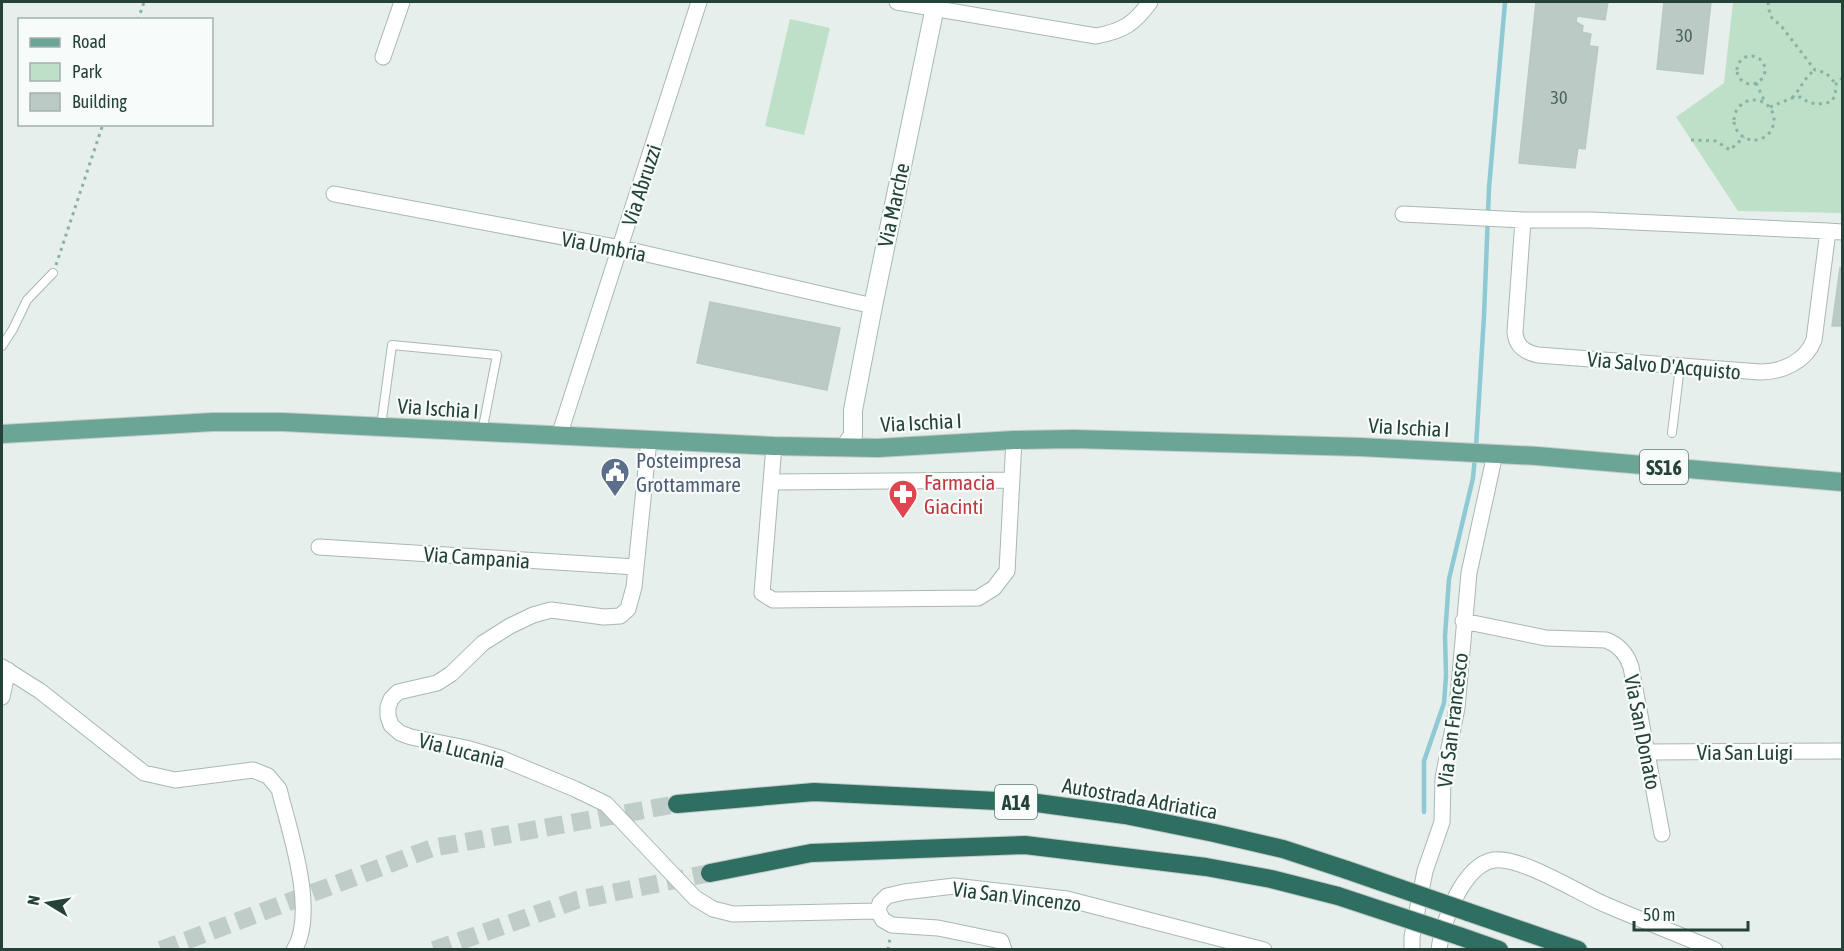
<svg xmlns="http://www.w3.org/2000/svg" width="1844" height="951" font-family="'Asap Condensed',sans-serif">
<style>
.green{fill:#bfe0c8}
.lines{fill:none;stroke-linecap:round;stroke-linejoin:round}
.stream{stroke:#8ec9d4;stroke-width:4.5}
.building{fill:#bbcac4;stroke:#b8c9c2;stroke-width:1.5}
.highway-tunnel{stroke:#bfccc8;stroke-width:18;stroke-dasharray:18 9;stroke-linecap:butt}
.lane-casing{stroke:#a8b8b2;stroke-width:10}
.street-casing{stroke:#a8b8b2;stroke-width:17}
.secondary-casing{stroke:#a4bbb3;stroke-width:20}
.primary-casing{stroke:#c2cac8;stroke-width:20}
.highway-casing{stroke:#c2cac8;stroke-width:20}
.path{stroke:#86b3a5;stroke-width:3;stroke-dasharray:3 4.5;stroke-linecap:butt}
.lane{stroke:#fff;stroke-width:8}
.street{stroke:#fff;stroke-width:15}
.secondary{stroke:#fff;stroke-width:18}
.primary{stroke:#6aa596;stroke-width:18}
.highway{stroke:#2f6f62;stroke-width:18}
.highway-bridge-casing{stroke:#c2cac8;stroke-width:20;stroke-linecap:butt}
.highway-bridge{stroke:#2f6f62;stroke-width:18}
.labels{text-anchor:middle;dominant-baseline:central;stroke-width:4.5;stroke-linejoin:round;paint-order:stroke}
.number-label{font-size:18px;fill:#4a645c}
.shield{fill:#f7fbf9;stroke:#637a73;stroke-width:1.5}
.shield-label{font-size:20px;font-weight:bold;fill:#24423a}
.street-label{font-size:21px;fill:#24423a;stroke:#f7fbf9}
.service-label{font-size:21px;fill:#4e5e75;stroke:#f7fbf9;text-anchor:start}
.health-label{font-size:21px;fill:#be3a42;stroke:#f7fbf9;text-anchor:start}
</style>
<rect width="100%" height="100%" fill="#e6efeb"/>
<path class="green" d="M1733 2H1842V213L1738 211 1676 117 1724 83Z
M790 19 830 28 804 135 765 126Z"/>
<g class="lines">
<path class="stream" d="M1476 447 1484 316 1489 188 1505 2
M1424 812V761L1444 703 1446 676 1445 636 1449 579 1473 478 1475 456"/>
</g>
<path class="building" d="M1536 2H1608L1605 20 1577 16 1576 22 1583 26 1582 32 1591 34 1589 46 1598 47 1585 149 1578 148 1575 168 1519 163Z
M1664 2H1711L1703 74 1657 69Z
M1840 268 1842 269V326H1832Z
M710 302 840 328 827 390 697 363Z"/>
<g class="lines">
<path class="highway-tunnel" d="M161 950 432 848 677 804
M434 950 577 900 710 873"/>
<g class="lane-casing">
<path id="lane" d="M2 346 13 329 27 300 53 273
M381 426 392 345 497 355 482 432
M1672 433 1680 366"/>
</g>
<g class="street-casing">
<path id="street" d="M897 2 1096 36C1123 31 1134 24 1150 2
M383 57 402 2
M334 194 621 248 873 306
M1403 214 1523 220
M1828 231 1814 340C1806 361 1783 372 1760 372L1538 355C1524 352 1516 346 1515 332L1523 220H1591L1828 231 1842 232
M559 436 699 2
M649 440 634 587 628 609 620 616 604 617 551 610 533 615 510 626 483 643 451 674 437 683 398 692 391 699 388 707V716L391 725 400 733 411 737 466 748 503 759 575 789 606 804 695 898 713 909 733 914 878 911
M774 446 762 593 773 600 978 598 994 588 1007 571 1014 440
M772 482 1012 480
M319 547 636 567
M1463 621 1546 638 1606 640C1619 645 1627 654 1631 667L1662 834
M2 667 40 691 144 773 175 780 253 770 268 776 279 789C289 830 318 912 294 950
M2 697 8 670
M1647 752 1842 751
M1004 950 1001 941 938 928 892 925 883 920 878 911 880 903 887 896 904 892 954 886 1067 899 1264 950
M1412 950V937L1425 871 1442 822 1443 778 1457 708 1469 573 1495 454
M1439 950C1442 922 1463 865 1494 860 1520 856 1579 893 1604 904 1641 920 1678 934 1715 950"/>
</g>
<g class="secondary-casing">
<path id="secondary" d="M845 447 853 435V410L873 306 936 2"/>
</g>
<g class="primary-casing">
<path id="primary" d="M2 434 213 422H282L774 446 878 448 1014 440 1074 439 1360 447 1537 456 1842 482"/>
</g>
<g class="highway-casing">
<path id="highway" d="M677 804 814 792 1037 803 1125 815 1214 833 1283 849 1347 870
M710 873 811 853 1025 845 1206 867 1271 879 1338 896
M1468 912 1578 950
M1459 936 1499 950"/>
</g>
<path class="path" d="M1768 2 1770 16 1782 27 1815 70 1826 73 1836 84
M138 20 144 2
M1737 70a14 14 0 1 1 28 0a14 14 0 1 1-28 0Z
M1756 83 1765 102
M1792 98C1801 89 1804 77 1815 70
M1734 120a20 20 0 1 1 40 0a20 20 0 1 1-40 0Z
M1770 107 1792 98 1801 97C1810 105 1819 105 1831 102L1835 96 1836 84 1842 78
M1691 140 1716 141 1730 150 1744 137
M56 265 103 124
M888 950 890 938"/>
<use href="#lane" class="lane"/>
<use href="#street" class="street"/>
<use href="#secondary" class="secondary"/>
<use href="#primary" class="primary"/>
<use href="#highway" class="highway"/>
<g class="highway-bridge-casing">
<path id="highway-bridge" d="M1347 870 1468 912
M1338 896 1459 936"/>
</g>
<use href="#highway-bridge" class="highway-bridge"/>
</g>
<defs>
<g id="civic-pin" transform="scale(1.5)"><path d="M0 17L-7.5 6A9.5 9.5 0 1 1 7.5 6Z" fill="#5c6f8a" stroke="#f7fbf9"/><path d="M-.6-6.5H3V-4.5H.6V-3L4-1V1h2V6H-6V1h2V-1L-.6-3ZM-1.2 2.5V6h2.4V2.5Z" fill="#fff"/></g>
<g id="pharmacy-pin" transform="scale(1.5)"><path d="M0 17L-7.5 6A9.5 9.5 0 1 1 7.5 6Z" fill="#e0444e" stroke="#f7fbf9"/><path d="M-2-6h4v4h4v4h-4v4h-4v-4h-4v-4h4Z" fill="#fff"/></g>
</defs>
<g fill-rule="evenodd">
<use href="#civic-pin" x="615" y="472"/>
<use href="#pharmacy-pin" x="903" y="494"/>
</g>
<g class="labels">
<g class="number-label">
<text x="1684" y="35">30</text>
<text x="1559" y="97">30</text>
</g>
<g class="shield">
<rect x="1640" y="450" width="48" height="34" rx="4.5"/>
<rect x="995" y="785" width="42" height="34" rx="4.5"/>
</g>
<g class="shield-label">
<text x="1664" y="467">SS16</text>
<text x="1016" y="802">A14</text>
</g>
<g class="street-label">
<text transform="translate(641 185) rotate(-72)">Via Abruzzi</text>
<text transform="translate(893 205) rotate(-78)">Via Marche</text>
<text transform="translate(604 246) rotate(11)">Via Umbria</text>
<text transform="translate(1664 365) rotate(5)">Via Salvo D'Acquisto</text>
<text transform="translate(438 408) rotate(4)">Via Ischia I</text>
<text transform="translate(921 422) rotate(-3)">Via Ischia I</text>
<text transform="translate(1409 427) rotate(3)">Via Ischia I</text>
<text transform="translate(477 557) rotate(4)">Via Campania</text>
<text transform="translate(1452 720) rotate(-83)">Via San Francesco</text>
<text transform="translate(1643 732) rotate(79)">Via San Donato</text>
<text transform="translate(462 750) rotate(14)">Via Lucania</text>
<text x="1745" y="752">Via San Luigi</text>
<text transform="translate(1140 798) rotate(10)">Autostrada Adriatica</text>
<text transform="translate(1017 896) rotate(7)">Via San Vincenzo</text>
</g>
<g class="service-label">
<text x="636" y="460">Posteimpresa<tspan x="636" dy="24">Grottammare</tspan></text>
</g>
<g class="health-label">
<text x="924" y="482">Farmacia<tspan x="924" dy="24">Giacinti</tspan></text>
</g>
</g>
<rect width="1844" height="951" fill="none" stroke="#24423a" stroke-width="6"/>
<rect x="18" y="18" width="195" height="108" fill="#f7fbf9" stroke="#a3b1ad" stroke-width="1.5"/>
<rect x="30" y="38" width="30" height="9" fill="#6aa596" stroke="#a3b1ad" stroke-width="1.5"/>
<text x="72" y="48" font-size="18" fill="#24423a">Road</text>
<rect x="30" y="63" width="30" height="18" fill="#bfe0c8" stroke="#a3b1ad" stroke-width="1.5"/>
<text x="72" y="78" font-size="18" fill="#24423a">Park</text>
<rect x="30" y="93" width="30" height="18" fill="#bbcac4" stroke="#a3b1ad" stroke-width="1.5"/>
<text x="72" y="108" font-size="18" fill="#24423a">Building</text>
<g transform="translate(48 903) rotate(281)" stroke="#f7fbf9" stroke-width="4.5" paint-order="stroke">
<path d="M0-4.5L10 22L0 15L-10 22Z" fill="#24423a"/>
<text y="-9" font-size="16" font-weight="bold" text-anchor="middle" fill="#24423a">N</text>
</g>
<path d="M1634 921v9h114v-9" fill="none" stroke="#24423a" stroke-width="3"/>
<text x="1643" y="921" font-size="18" fill="#24423a" stroke="#f7fbf9" stroke-width="4.5" paint-order="stroke">50 m</text>
</svg>
